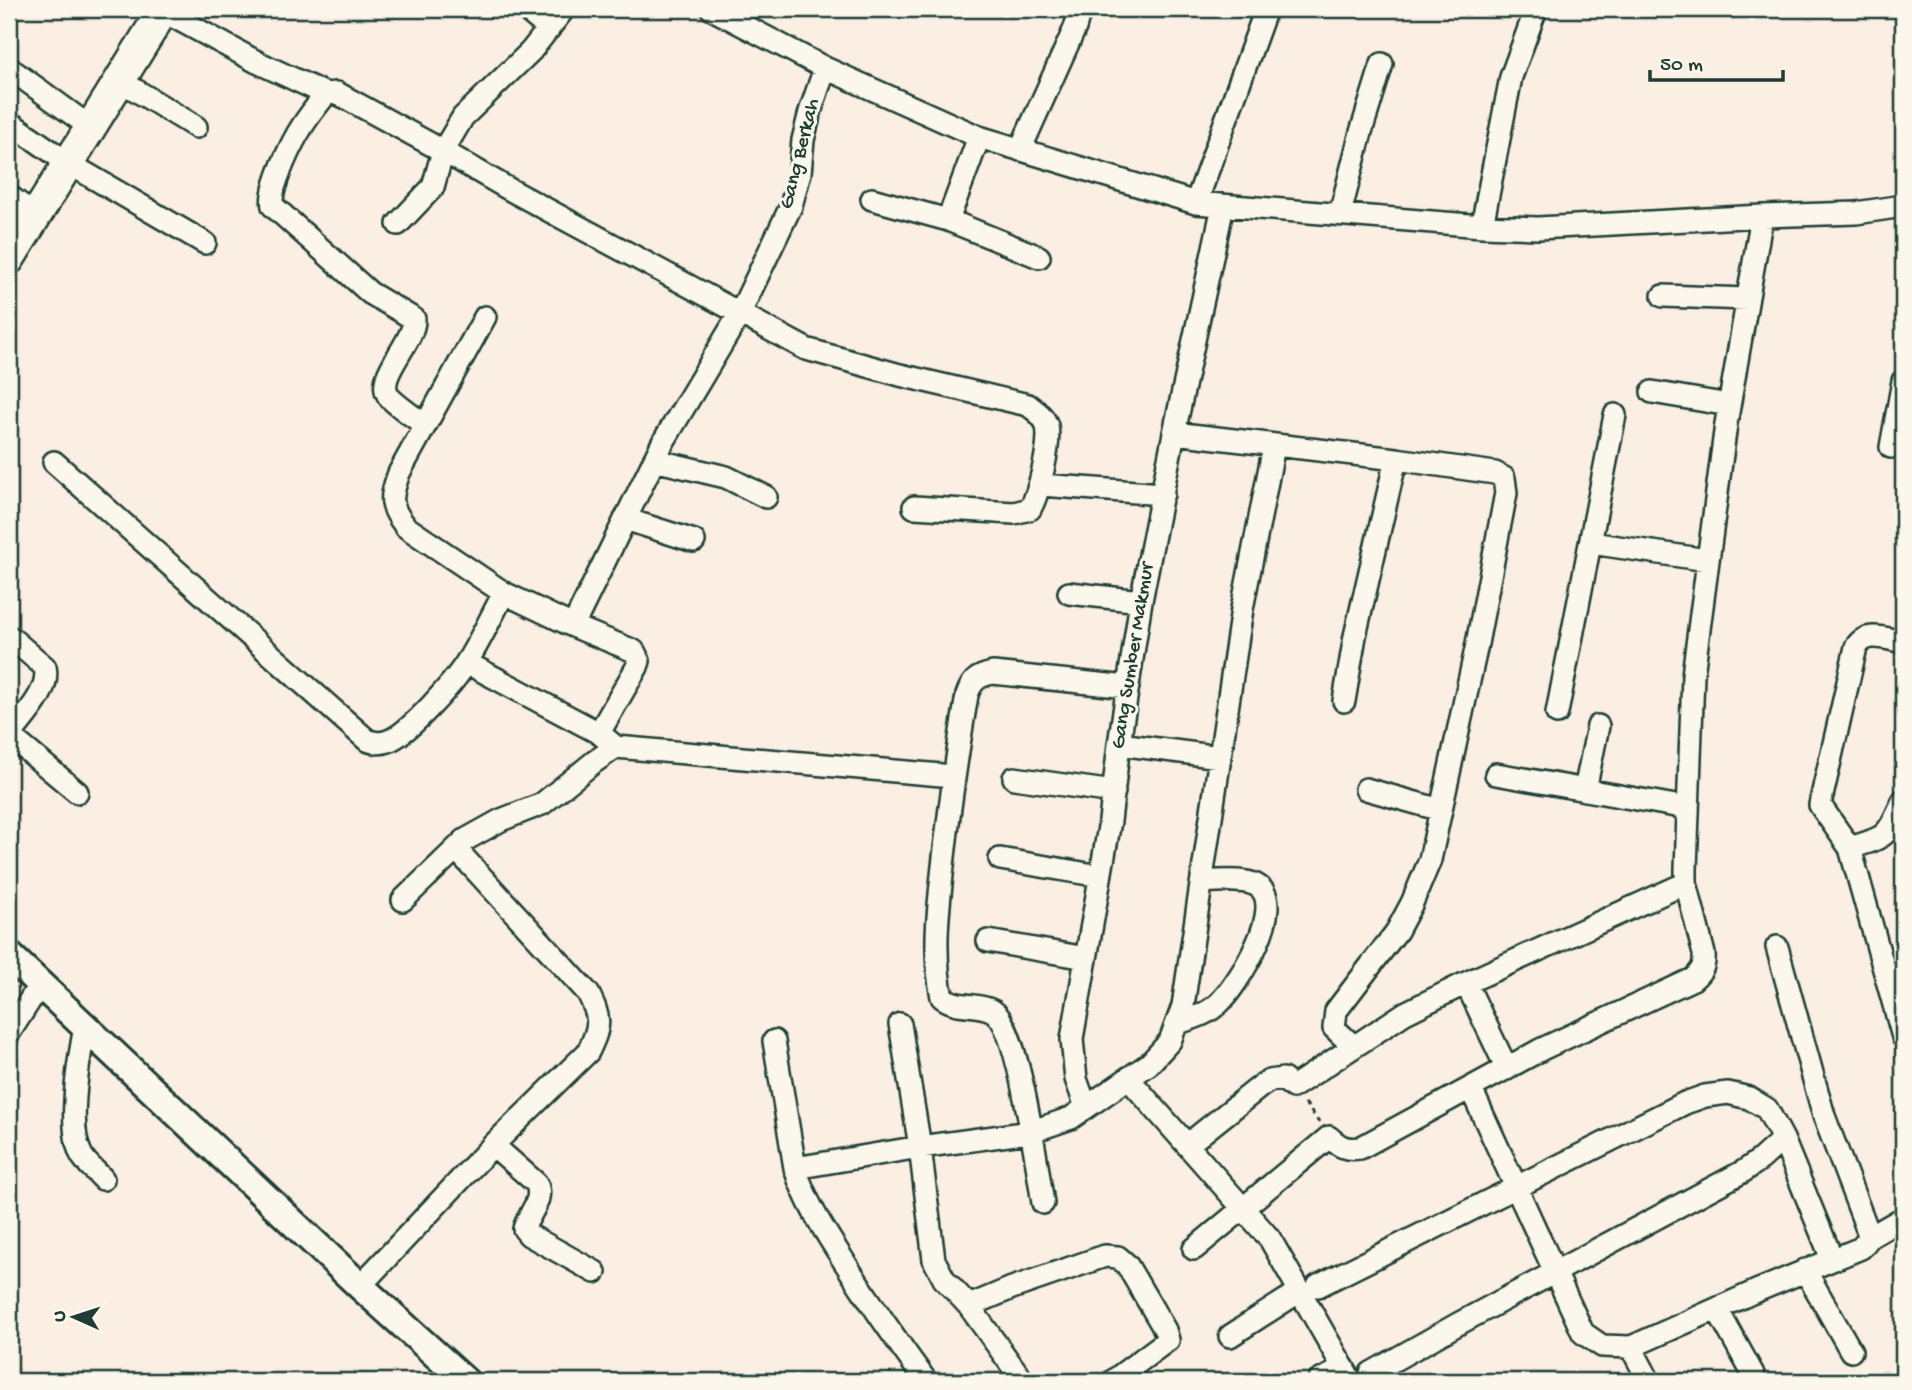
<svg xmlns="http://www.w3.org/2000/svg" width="1912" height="1390" font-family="'Gochi Hand',sans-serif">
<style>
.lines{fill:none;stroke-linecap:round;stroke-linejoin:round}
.minor-casing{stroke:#1f3d34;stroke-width:26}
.tertiary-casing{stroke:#1f3d34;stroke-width:32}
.secondary-casing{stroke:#1f3d34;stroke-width:35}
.path{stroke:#1f3d34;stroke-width:3.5;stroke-dasharray:5 5;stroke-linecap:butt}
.minor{stroke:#fbf7ec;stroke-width:21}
.tertiary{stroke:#fbf7ec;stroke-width:26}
.secondary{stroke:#fbf7ec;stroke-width:30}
.labels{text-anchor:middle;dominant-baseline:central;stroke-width:6;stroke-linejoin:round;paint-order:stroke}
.street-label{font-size:21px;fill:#1f3d34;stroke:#fbf7ec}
</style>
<rect width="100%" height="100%" fill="#fbeee3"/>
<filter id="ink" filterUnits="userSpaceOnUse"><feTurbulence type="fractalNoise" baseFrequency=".0143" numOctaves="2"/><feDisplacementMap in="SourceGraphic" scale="14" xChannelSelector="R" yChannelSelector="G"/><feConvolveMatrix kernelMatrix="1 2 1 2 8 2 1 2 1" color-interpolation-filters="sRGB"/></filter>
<g filter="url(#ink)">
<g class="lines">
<g class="minor-casing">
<path id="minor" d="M525 9 549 29
M564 9 531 51 463 117 443 151 507 188 806 349 900 375 1028 405C1036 411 1044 416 1047 426 1051 444 1039 493 1030 509L1014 513 914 507
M712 9 825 68 979 137 1196 203 1482 226 1538 228 1762 216 1856 213 1903 206
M163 11 257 62 326 94
M9 68 90 127
M119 80 196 127
M9 122 68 163 205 243
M1020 150 1075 28 1078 17 1074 9
M9 196 36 216
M872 199 948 220 1039 257
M1196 203 1266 9
M1340 214 1361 132 1382 64
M948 220 979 137
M398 224 433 187 443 151 337 93 326 94C318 104 310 114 303 125 293 140 268 190 273 206L370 293 414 319C415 343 372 378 390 398 400 408 414 417 425 425
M1482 226 1511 77 1536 9
M1663 296 1747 299
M485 317 399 473C390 498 389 506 406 527L504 593 573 626 634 651 639 661 637 667 599 733
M1652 392 1729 405
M1174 433 1396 459 1495 473 1504 478 1506 493 1476 649 1430 860 1412 903 1397 931 1336 1011 1334 1028 1353 1046
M1891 447 1903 381
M654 460 726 477 766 497
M54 462 367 740C375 743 380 744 388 741 409 734 456 680 468 660 481 639 492 615 504 593
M1041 485 1163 494
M625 519 694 541
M1591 543 1707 560
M1069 593 1141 601
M573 626 662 444 739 315 791 206 800 173 803 140 810 112 825 68
M1903 642C1887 639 1866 630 1856 647L1820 805 1850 848 1903 1037
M467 663 599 733 616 747 953 776
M1344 701 1355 636 1396 459
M1557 713 1615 415
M10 736 77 792
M9 737C22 718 51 692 45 667L10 637
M1119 744 1220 757
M1496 774 1687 808
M1014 778 1114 792
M1366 789 1441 810
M1585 790 1598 726
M1850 848C1889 836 1886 837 1903 801
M456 849 588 993C601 1019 601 1025 588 1052L493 1145
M1000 859 1100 876
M403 900 465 840 501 820 542 804 594 762 616 747
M988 941 1086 958
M1777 947 1824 1116 1870 1237
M1466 983 1686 883
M1178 1023C1193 1018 1206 1015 1218 1004 1236 988 1290 903 1256 885 1242 878 1217 882 1202 881
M900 1024 920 1147 934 1260 944 1279 969 1306 1023 1381
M85 1027C79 1058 67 1126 81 1154 85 1163 96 1171 103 1179
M9 1033 39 986
M774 1041 795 1168C805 1200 822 1227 840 1255 867 1298 896 1340 926 1381
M1128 1078 1270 1239 1351 1381
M1471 1089 1583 1333 1602 1346 1631 1347 1649 1381
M1086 1107 1076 1079 1072 1039 1110 821 1119 744 1141 601 1174 433 1223 206
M1187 1145 1261 1086 1269 1081 1283 1079 1293 1087 1405 1013 1466 983 1507 1069
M795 1168 920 1147 1030 1132 1071 1118 1149 1064 1170 1041 1183 1006 1242 609 1274 446
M1043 1203C1037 1168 1019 1027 993 1011 977 1002 957 1009 942 997 932 950 939 904 944 857 950 803 958 749 967 695 972 680 978 676 993 673L1128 687
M1194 1249 1329 1137C1340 1147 1346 1150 1360 1148L1542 1049 1693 979C1702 971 1705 966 1704 954L1686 883V869L1693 675 1726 424 1762 216
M1805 1270 1851 1351
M360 1286 493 1145 536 1183C545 1200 528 1213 524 1229L529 1235 595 1272
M1318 1286 1685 1103 1705 1096 1728 1093 1749 1098 1767 1109 1783 1139 1832 1259
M969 1306 1012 1288 1105 1256 1118 1257 1127 1265 1165 1330 1168 1340 1113 1381
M1717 1309 1753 1374V1381
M1230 1336 1300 1291
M1631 1347 1754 1292 1861 1248 1870 1237 1903 1218
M1371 1373 1458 1324 1744 1171 1761 1159 1783 1139
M1319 1381 1344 1368"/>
</g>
<g class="tertiary-casing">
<path id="tertiary" d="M9 955 360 1286 465 1381"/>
</g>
<g class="secondary-casing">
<path id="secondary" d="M9 259 164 9"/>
</g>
<path class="path" d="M1305 1103 1319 1122"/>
<use href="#minor" class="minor"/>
<use href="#tertiary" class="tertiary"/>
<use href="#secondary" class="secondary"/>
</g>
</g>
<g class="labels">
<g class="street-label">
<text transform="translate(801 154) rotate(-76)">Gang Berkah</text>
<text transform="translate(1134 656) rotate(-81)">Gang Sumber Makmur</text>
</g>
</g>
<rect width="1912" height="1390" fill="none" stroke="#fbf7ec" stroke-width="35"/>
<rect x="18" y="18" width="1877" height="1355" fill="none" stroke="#1f3d34" stroke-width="2.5" filter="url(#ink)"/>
<g transform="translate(74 1317) rotate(273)" stroke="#fbf7ec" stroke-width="5" paint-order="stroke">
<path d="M0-5L12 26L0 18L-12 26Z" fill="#1f3d34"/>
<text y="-10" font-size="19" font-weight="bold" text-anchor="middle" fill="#1f3d34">U</text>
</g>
<path d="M1650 70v10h133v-10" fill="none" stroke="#1f3d34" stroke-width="3.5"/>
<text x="1660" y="70" font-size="21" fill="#1f3d34" stroke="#fbf7ec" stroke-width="5" paint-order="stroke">50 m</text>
</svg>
